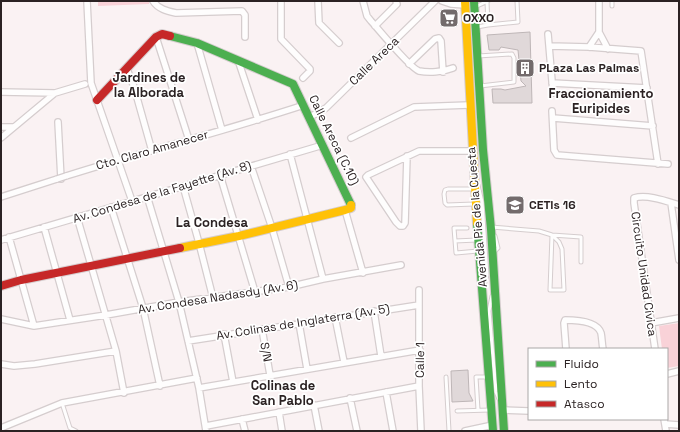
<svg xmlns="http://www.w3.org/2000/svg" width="680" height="432" font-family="'Space Grotesk',sans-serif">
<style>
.green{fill:#f9d2d8}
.building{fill:#e0d8d9;stroke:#beb6b7}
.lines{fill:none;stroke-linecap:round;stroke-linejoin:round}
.lane-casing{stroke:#d5cdce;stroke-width:5}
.street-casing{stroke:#d5cdce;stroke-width:8}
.fast-casing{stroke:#d5cdce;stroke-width:10}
.slow-casing{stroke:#d5cdce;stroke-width:10}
.jam-casing{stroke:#d5cdce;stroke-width:10}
.lane{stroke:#fefdfd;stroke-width:3}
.street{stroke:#fefdfd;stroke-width:5.5}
.fast{stroke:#4caf50;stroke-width:8}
.slow{stroke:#ffc107;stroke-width:8}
.jam{stroke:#c62828;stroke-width:8}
.street-bridge-casing{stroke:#d5cdce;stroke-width:8;stroke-linecap:butt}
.street-bridge{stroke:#fefdfd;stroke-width:5.5}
.labels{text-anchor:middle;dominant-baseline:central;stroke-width:3.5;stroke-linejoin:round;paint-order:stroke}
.poi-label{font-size:12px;font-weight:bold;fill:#2b2223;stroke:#fff;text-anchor:start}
.street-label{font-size:12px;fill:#2b2223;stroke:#fff}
.neighbourhood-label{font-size:13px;font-weight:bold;fill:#2b2223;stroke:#fff}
</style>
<rect width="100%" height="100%" fill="#faf2f3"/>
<path class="green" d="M98 1H149V4L98 6Z
M679 323V366L667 368V349H662L659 326Z"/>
<path class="building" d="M530 32 532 103H493L492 89H501L505 90 526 86 521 81 518 50 501 47 499 50H489L487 35Z
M468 370 469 393 473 401 452 402 451 371Z"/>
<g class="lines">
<g class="lane-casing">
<path id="lane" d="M612 1V6
M487 2 488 25
M475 7 488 1
M477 27 488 25 518 22 517 1
M478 56 512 54 514 58V82L480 86
M478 185 482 202 487 275 484 285
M473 189H448L445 190 444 194 445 203 447 205 474 204
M491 227 539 231 552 235 581 237V262
M467 228H454L456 253 478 251
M552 235 559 242 562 249 564 290H550Z
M455 241 477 240
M494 252 498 248 495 236
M492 296 489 311 496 392 499 399
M446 377 449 431
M62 403 70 428 76 431
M478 410 476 377H487
M457 411 490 410"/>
</g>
<g class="street-casing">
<path id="street" d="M87 1 91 83 132 201
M153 1C158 9 167 11 176 13L242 11 245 15V37
M281 1V39L310 69V71L303 78
M318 1 319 23 339 43
M363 1 367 16 371 21C379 30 411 69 419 71 429 73 443 72 453 68
M442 1 451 4 465 5
M599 1V32L608 49
M375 26 397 4 396 1
M548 34 553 93
M156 37 189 140
M197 43 222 130
M549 46 589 47 641 51 658 164
M589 47 599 32
M238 60 258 120
M409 64 435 39 439 38 441 41 443 72
M127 69 134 87 152 151
M552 83 647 88
M1 92 55 93
M552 111 554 150 557 155 668 164
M310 117 326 108 435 1
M553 118 653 126
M58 122 61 179
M1 127H13
M1 138 55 93 85 84
M351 138 414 107 469 105
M290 154 323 279
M407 156 405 223 403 226H400L396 222 366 177 368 175 419 151H472
M251 166 272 228 289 287
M220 175 255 292
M66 176C145 151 225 131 304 105
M183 186 199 243 213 298
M147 196 179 302 199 388 206 431
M1 197 57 179
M671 203 679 260
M111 207 143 308 160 386
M345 210 363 273
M77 217 116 351 124 393
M44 227 70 320
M9 237 34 326
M1 240 323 145
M419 290V386L421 431
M374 311 381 356
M335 317 344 362
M1 319 34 326 106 315 179 302 289 287 323 279 401 265
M299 323 307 369
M651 323 679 318
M262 329 270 375
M224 334 233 382
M188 341 419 305
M566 349 564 323 565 320C575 320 597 321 601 333 602 338 602 344 603 349
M655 349 634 203V198C647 194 666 201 679 205
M1 364 14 366 35 364 116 351
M667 374 679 371
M199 388 420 350
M386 392 393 431
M350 398 357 431
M314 405 319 431
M502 410 529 411
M279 412 282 431
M242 419 245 431
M664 419 666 431
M665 424 679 425
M206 426 419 386
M1 428 62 403 197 378
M465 431 493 425"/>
</g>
<g class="fast-casing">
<path id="fast" d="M474 1 483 150 491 229 504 431
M170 36 197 43 293 84 351 205
M477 223 493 431"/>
</g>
<g class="slow-casing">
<path id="slow" d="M465 1 477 223
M180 248 239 236 345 210 351 208V205"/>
</g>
<g class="jam-casing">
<path id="jam" d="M97 100 156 37 162 34 170 36
M1 286 21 280 180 248"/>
</g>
<use href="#lane" class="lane"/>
<use href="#street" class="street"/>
<use href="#fast" class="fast"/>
<use href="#slow" class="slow"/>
<use href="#jam" class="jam"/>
<g class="street-bridge-casing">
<path id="street-bridge" d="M57 179 66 176"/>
</g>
<use href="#street-bridge" class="street-bridge"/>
</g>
<defs>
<g id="supermarket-square" transform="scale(1)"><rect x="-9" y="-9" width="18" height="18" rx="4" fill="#736b6c" stroke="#fff"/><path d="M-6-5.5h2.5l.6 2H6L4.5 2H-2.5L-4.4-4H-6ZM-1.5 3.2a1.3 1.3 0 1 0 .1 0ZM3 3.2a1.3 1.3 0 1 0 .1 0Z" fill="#fff"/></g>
<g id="building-square" transform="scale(1)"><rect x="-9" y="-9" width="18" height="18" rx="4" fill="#736b6c" stroke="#fff"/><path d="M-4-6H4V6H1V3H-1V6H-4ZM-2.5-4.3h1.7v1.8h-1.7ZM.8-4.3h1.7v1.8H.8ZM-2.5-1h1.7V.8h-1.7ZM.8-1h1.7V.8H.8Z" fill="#fff"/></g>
<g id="school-square" transform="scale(1)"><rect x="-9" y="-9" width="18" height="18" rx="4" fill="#736b6c" stroke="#fff"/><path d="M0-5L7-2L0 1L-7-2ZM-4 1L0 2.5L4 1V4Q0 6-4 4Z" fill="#fff"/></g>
</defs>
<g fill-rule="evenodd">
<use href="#supermarket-square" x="449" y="18"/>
<use href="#building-square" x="525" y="68"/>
<use href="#school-square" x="515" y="205"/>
</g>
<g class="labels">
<g class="poi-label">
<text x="463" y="18">OXXO</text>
<text x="539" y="68">PLaza Las Palmas</text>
<text x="529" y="205">CETis 16</text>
</g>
<g class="street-label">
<text transform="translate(374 61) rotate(-44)">Calle Areca</text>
<text transform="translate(334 140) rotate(64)">Calle Areca (C.10)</text>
<text transform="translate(152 150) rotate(-16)">Cto. Claro Amanecer</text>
<text transform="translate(162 192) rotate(-17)">Av. Condesa de la Fayette (Av. 8)</text>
<text transform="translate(477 217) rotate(-95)">Avenida Pie de la Cuesta</text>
<text transform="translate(644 274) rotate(82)">Circuito Unidad Cívica</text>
<text transform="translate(218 297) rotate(-9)">Av. Condesa Nadasdy (Av. 6)</text>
<text transform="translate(303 322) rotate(-9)">Av. Colinas de Inglaterra (Av. 5)</text>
<text transform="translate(266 352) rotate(80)">S/N</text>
<text transform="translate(420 360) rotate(-89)">Calle 1</text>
</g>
<g class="neighbourhood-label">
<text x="149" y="77">Jardines de<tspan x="149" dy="15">la Alborada</tspan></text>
<text x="601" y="93">Fraccionamiento<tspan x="601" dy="15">Euripides</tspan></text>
<text x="212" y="222">La Condesa</text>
<text x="283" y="385">Colinas de<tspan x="283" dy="15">San Pablo</tspan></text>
</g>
</g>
<rect width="680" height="432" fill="none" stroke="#2b2223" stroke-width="4"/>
<rect x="528" y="348" width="140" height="72" fill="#ffffff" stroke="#aaa7a7"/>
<rect x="536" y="361" width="20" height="6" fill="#4caf50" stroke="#aaa7a7"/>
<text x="564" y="368" font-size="12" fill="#2b2223">Fluido</text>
<rect x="536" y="381" width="20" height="6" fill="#ffc107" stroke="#aaa7a7"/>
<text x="564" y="388" font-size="12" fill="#2b2223">Lento</text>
<rect x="536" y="401" width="20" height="6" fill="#c62828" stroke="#aaa7a7"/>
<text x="564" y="408" font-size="12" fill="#2b2223">Atasco</text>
</svg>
